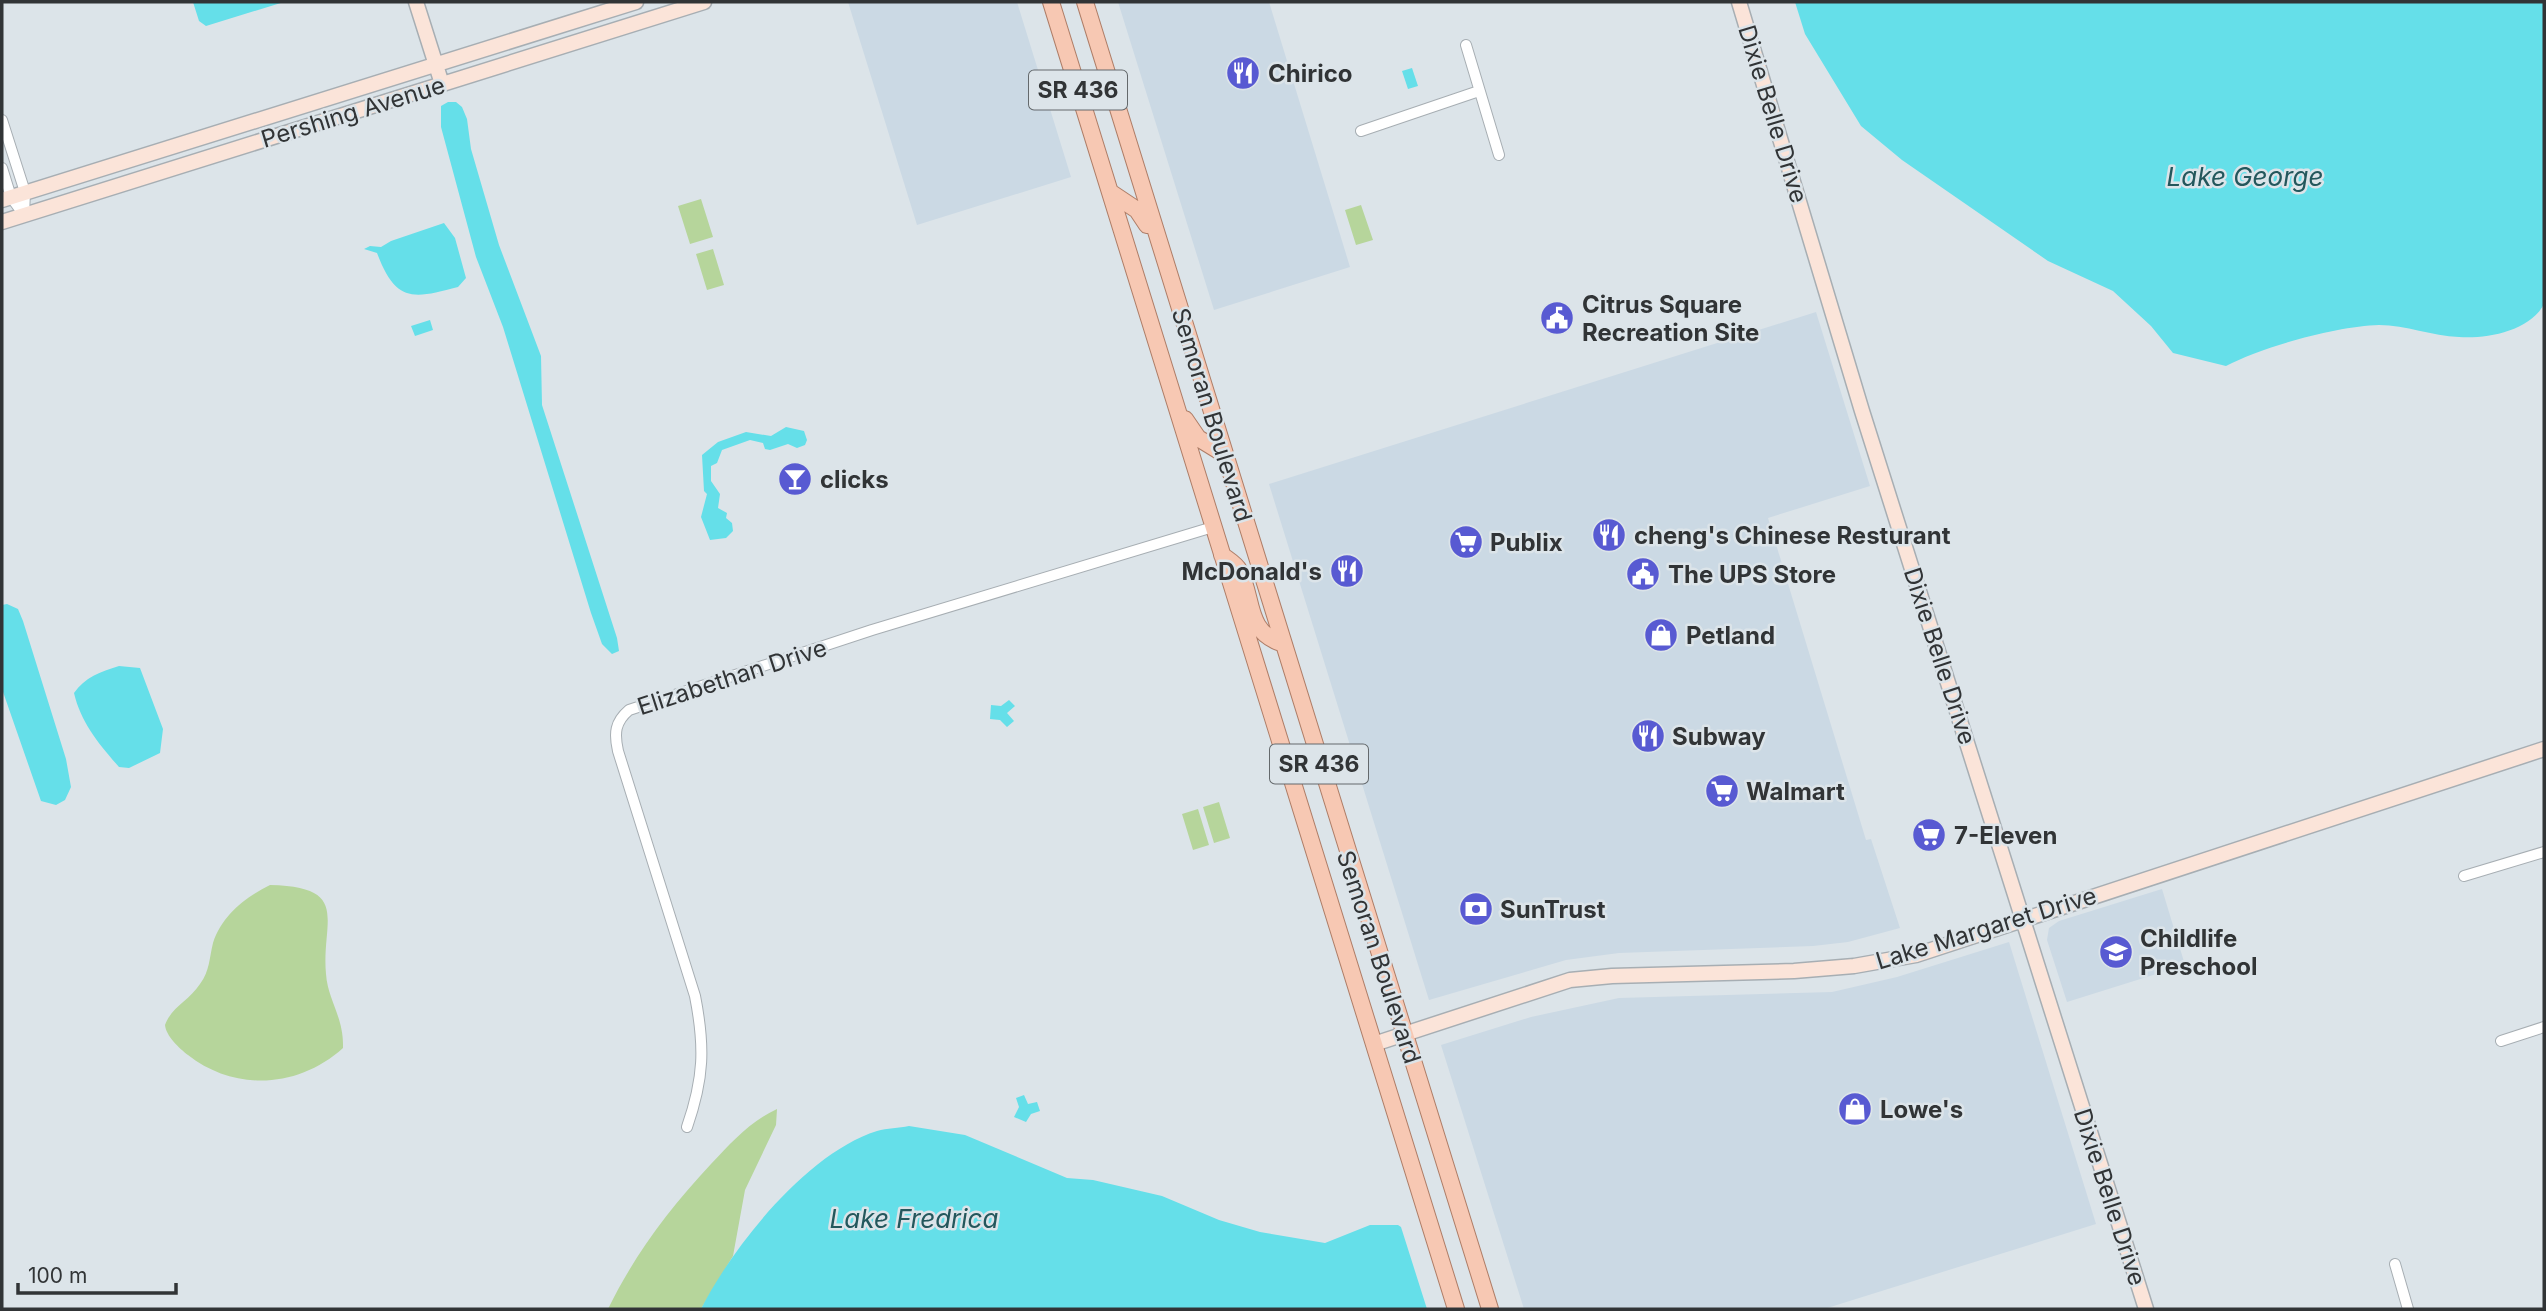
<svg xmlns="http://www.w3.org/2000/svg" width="2546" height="1311" font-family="Inter,sans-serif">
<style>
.built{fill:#cbd9e4}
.green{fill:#b6d59b}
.water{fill:#65dfe9}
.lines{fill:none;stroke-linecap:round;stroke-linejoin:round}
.street-casing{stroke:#a7aeb3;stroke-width:12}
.secondary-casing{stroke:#a7aeb3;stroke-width:17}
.primary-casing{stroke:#ae7d67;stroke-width:18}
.street{stroke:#fff;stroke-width:10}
.secondary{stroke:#fbe4d9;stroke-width:14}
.primary{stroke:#f7c8b3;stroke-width:16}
.labels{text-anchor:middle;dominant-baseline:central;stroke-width:5;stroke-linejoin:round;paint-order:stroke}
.shield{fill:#dce4e9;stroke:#64696c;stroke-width:2}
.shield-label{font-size:23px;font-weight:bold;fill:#313436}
.poi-label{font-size:24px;font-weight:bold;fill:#313436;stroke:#dce4e9;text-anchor:start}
.street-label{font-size:24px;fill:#313436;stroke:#dce4e9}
.water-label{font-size:26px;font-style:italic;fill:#23575c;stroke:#dce4e9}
</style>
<rect width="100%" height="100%" fill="#dce4e9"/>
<path class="built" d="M848 2H1017L1071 177 917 225Z
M1118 2H1269L1350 267 1214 310Z
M1816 312 1870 486 1768 518 1866 840 1871 839 1900 928 1848 942 1813 946 1619 953 1566 960 1429 1000 1269 484Z
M2162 889 2185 965 2067 1002 2047 940 2049 928 2059 921Z
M2009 942 2096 1224 1824 1309H1524L1441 1045 1531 1017 1619 998 1832 992 1897 977Z"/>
<path class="green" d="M701 199 713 237 690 244 678 206Z
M1361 205 1373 240 1356 245 1345 210Z
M713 249 724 285 707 290 696 254Z
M1219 802 1230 838 1214 843 1203 807Z
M1198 809 1209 845 1193 850 1182 814Z
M270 885C352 887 321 921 326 974 328 1001 344 1017 343 1048 299 1088 235 1092 188 1055 179 1048 166 1036 165 1025 172 1006 189 1001 200 984 210 970 209 959 213 943 222 915 246 897 270 885Z
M777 1109 776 1125 745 1190 733 1256 701 1309H608C635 1254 669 1209 711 1164 732 1142 749 1122 777 1109Z"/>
<path class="water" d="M193 2H284L206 26 199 21Z
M1795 2H2544V304C2530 331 2487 339 2459 337 2432 336 2406 325 2379 325 2337 326 2262 347 2226 366L2173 353 2151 326 2113 291 2048 261 1902 160 1861 126 1805 34Z
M1412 68 1418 86 1408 89 1402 71Z
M448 102H456L462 107 467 119 471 149 499 245 541 356 542 405 617 638 619 651 612 654 602 644 591 613 503 327 476 257 441 127V106Z
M444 223 455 238 466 278 458 287C413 299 396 303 377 253L364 249 370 246 381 247 391 241Z
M430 320 433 330 415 336 411 326Z
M786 427 804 431 807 440 805 445 797 448 788 444 770 450 765 449 763 443 750 440 722 450 717 463 711 466V481L720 494 718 508 727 513 726 518 732 523 733 531 726 538 710 540 701 517 707 494 704 491 702 455 718 442 746 432 771 436Z
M7 604 18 609 23 621 66 759 71 787 65 800 56 805 41 801 2 689V605Z
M119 666 140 668 163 729 160 753 129 768 119 767C99 744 81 723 74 693 85 677 100 672 119 666Z
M1009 700 1015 706 1007 713 1014 721 1007 727 1000 720 990 719 991 705 1001 706Z
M1024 1095 1028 1104 1037 1102 1040 1111 1031 1114 1026 1122 1014 1117 1019 1107 1016 1098Z
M909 1126 965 1135 1067 1178 1093 1180 1162 1196 1219 1220 1260 1232 1325 1243 1370 1225H1398L1401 1227 1427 1309H701C733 1246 807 1153 877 1131 887 1128 899 1128 909 1126Z"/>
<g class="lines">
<g class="street-casing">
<path id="street" d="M1466 45 1499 155
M2 120 25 192 24 215
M1361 131 1479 91
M2 168 11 197 24 215
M2464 876 2544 852
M2501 1041 2544 1027
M687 1127C704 1078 705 1047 695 996L618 751C614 733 615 722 629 710L872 630 1213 527
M2395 1264 2408 1309"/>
</g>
<g class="secondary-casing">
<path id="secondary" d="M416 2 442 84
M1739 2 1862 411 2146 1309
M2 200 636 2
M2 222 704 2
M1374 1044 1570 980 1612 976 1794 971 1854 966 1916 955 2544 749"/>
</g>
<g class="primary-casing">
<path id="primary" d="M1051 2 1456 1309
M1085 2 1490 1309
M1110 192 1137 210 1147 225
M1185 419 1198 438 1224 454
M1222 555C1227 559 1236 564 1239 570 1254 598 1245 631 1281 643"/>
</g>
<use href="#street" class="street"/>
<use href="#secondary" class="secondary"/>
<use href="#primary" class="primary"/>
</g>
<defs>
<g id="restaurant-disc" transform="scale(1.75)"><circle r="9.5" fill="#585ad2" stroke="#dce4e9"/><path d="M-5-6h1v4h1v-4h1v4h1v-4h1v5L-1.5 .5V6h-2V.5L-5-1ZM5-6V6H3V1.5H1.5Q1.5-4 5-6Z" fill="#fff"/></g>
<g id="civic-disc" transform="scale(1.75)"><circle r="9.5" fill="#585ad2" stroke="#dce4e9"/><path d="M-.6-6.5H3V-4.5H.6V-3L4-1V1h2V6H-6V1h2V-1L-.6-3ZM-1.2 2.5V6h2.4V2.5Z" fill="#fff"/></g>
<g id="bar-disc" transform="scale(1.75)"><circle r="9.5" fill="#585ad2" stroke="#dce4e9"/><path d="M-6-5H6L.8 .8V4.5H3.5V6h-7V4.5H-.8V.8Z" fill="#fff"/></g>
<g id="supermarket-disc" transform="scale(1.75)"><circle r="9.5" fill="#585ad2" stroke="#dce4e9"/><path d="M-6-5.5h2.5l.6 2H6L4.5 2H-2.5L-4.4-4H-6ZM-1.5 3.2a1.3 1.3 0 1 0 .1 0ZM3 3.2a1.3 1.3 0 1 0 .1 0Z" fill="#fff"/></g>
<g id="shop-disc" transform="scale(1.75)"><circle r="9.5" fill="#585ad2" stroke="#dce4e9"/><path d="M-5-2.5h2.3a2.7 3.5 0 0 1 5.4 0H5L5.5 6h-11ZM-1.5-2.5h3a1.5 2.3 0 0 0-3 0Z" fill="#fff"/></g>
<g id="bank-disc" transform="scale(1.75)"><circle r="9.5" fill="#585ad2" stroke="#dce4e9"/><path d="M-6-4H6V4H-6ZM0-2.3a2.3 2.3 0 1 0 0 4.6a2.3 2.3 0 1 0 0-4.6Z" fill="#fff"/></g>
<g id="school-disc" transform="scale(1.75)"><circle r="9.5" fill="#585ad2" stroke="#dce4e9"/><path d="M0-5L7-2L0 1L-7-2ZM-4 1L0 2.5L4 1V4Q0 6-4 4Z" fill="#fff"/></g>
</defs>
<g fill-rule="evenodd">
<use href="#restaurant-disc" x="1243" y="73"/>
<use href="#civic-disc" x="1557" y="318"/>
<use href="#bar-disc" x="795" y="479"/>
<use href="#restaurant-disc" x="1609" y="535"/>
<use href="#supermarket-disc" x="1466" y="542"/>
<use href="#restaurant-disc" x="1347" y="571"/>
<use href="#civic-disc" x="1643" y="574"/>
<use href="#shop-disc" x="1661" y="635"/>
<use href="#restaurant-disc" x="1648" y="736"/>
<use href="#supermarket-disc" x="1722" y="791"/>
<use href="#supermarket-disc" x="1929" y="835"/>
<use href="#bank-disc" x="1476" y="909"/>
<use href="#school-disc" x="2116" y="952"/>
<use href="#shop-disc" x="1855" y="1109"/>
</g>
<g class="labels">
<g class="shield">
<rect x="1029" y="70.5" width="98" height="39" rx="5"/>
<rect x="1270" y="744.5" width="98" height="39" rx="5"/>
</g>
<g class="shield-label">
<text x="1078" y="90">SR 436</text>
<text x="1319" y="764">SR 436</text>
</g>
<g class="poi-label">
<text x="1268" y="73">Chirico</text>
<text x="1582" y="304">Citrus Square<tspan x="1582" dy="28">Recreation Site</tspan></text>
<text x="820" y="479">clicks</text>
<text x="1634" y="535">cheng's Chinese Resturant</text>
<text x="1490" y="542">Publix</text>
<text x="1322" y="571" text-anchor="end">McDonald's</text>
<text x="1668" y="574">The UPS Store</text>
<text x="1686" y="635">Petland</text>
<text x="1672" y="736">Subway</text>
<text x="1746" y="791">Walmart</text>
<text x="1954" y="835">7-Eleven</text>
<text x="1500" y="909">SunTrust</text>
<text x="2140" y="938">Childlife<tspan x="2140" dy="28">Preschool</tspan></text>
<text x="1880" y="1109">Lowe's</text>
</g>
<g class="street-label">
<text transform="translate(353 112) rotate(-17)">Pershing Avenue</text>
<text transform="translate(1773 114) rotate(73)">Dixie Belle Drive</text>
<text transform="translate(1212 415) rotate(73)">Semoran Boulevard</text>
<text transform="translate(1940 656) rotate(72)">Dixie Belle Drive</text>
<text transform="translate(732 677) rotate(-18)">Elizabethan Drive</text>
<text transform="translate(1986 928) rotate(-17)">Lake Margaret Drive</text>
<text transform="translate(1379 957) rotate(72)">Semoran Boulevard</text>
<text transform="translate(2110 1197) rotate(72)">Dixie Belle Drive</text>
</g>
<g class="water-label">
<text x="2245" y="176">Lake George</text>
<text x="914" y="1218">Lake Fredrica</text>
</g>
</g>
<rect width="2546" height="1311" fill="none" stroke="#313436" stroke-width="7"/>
<path d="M18 1283v10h158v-10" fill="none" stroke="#313436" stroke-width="3.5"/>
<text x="28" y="1283" font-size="21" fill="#313436" stroke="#dce4e9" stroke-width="5" paint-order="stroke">100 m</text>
</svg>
